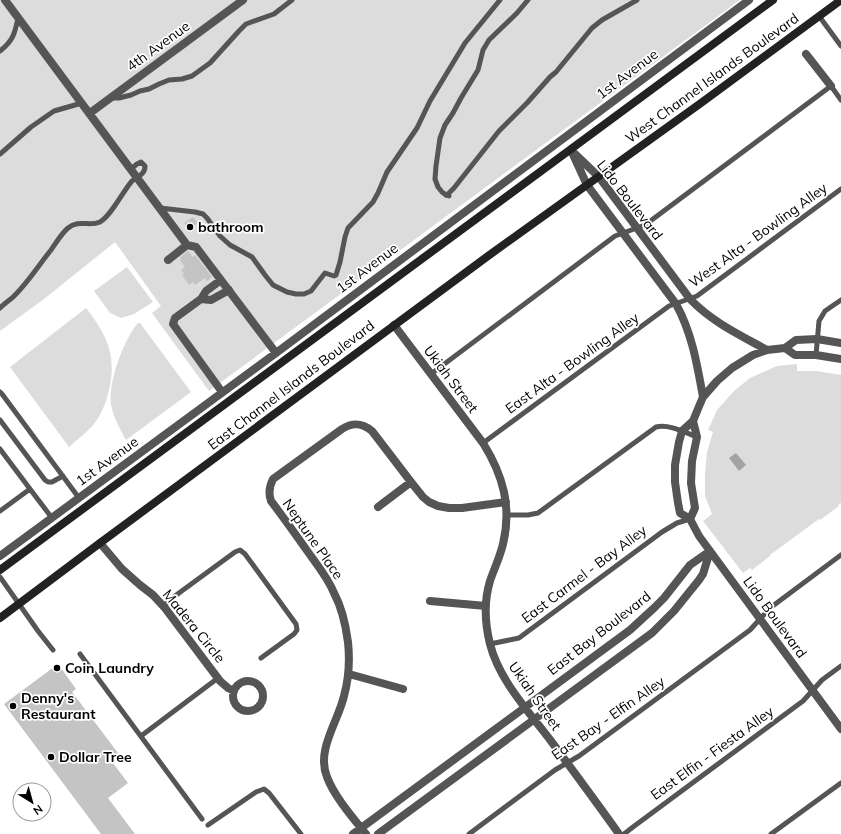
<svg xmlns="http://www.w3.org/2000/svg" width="841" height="834" font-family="Mulish,sans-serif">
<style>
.green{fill:#dcdcdc}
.water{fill:#a3a3a3}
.building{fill:#c4c4c4}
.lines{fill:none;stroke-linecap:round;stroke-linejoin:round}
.lane{stroke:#555;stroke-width:5}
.street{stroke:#555;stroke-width:8}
.secondary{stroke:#222;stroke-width:8}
.poi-dot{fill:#000;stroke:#fff;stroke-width:1.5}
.labels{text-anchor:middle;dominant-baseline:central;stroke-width:3.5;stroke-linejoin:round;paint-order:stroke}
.street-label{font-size:14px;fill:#000;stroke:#fff}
.poi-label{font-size:14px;font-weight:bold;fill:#000;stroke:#fff;text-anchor:start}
</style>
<rect width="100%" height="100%" fill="#fff"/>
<path class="green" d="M0 0H740L209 391 152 313 161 306 115 242 44 299 0 331Z
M127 267 153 302 134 314 121 318 110 313 94 291Z
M86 308C107 335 117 355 109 390 106 402 102 414 94 424 87 432 77 440 69 447L10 367Z
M138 323H140L191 392 126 440C120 429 113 417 111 404 108 382 124 339 138 323Z
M797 364V371H816L841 375V503L838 505 839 506 820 520 819 519 770 555V556L752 570 750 568 743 573 703 521 712 514 705 496V473L707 452 713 432 708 430 717 410 734 391 750 378 777 366Z"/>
<path class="water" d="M736 453 746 465 739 471 729 458Z"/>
<path class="building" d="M193 217 198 223 188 230 184 223Z
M188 251 193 257 195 255 212 277 207 281 205 278 195 285 193 282 189 285 182 275 184 273 181 270 185 267 180 260 181 259 180 257Z
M58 664 76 689 72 692 118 753 110 759 128 783 108 798 135 834H101L4 704Z"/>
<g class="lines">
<path class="lane" d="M819 16 841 46
M0 51C13 41 15 33 18 18
M113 98H119L131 95 140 91 149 89 159 84 169 80 182 79 192 76 210 63 239 31 246 24 274 14 292 0
M0 154 31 127 54 111 82 103
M446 195 449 193 454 188 499 131 527 103 550 77 556 72 592 28 602 20 637 0
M449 196 446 195 442 192 438 187 435 179 436 166 440 138 445 125 453 113 461 98 478 70 483 50 489 40 517 13 528 0
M160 208 195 212 203 214 207 218 220 236 230 245 252 257 265 275 273 285 287 292 296 294H304L311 291 325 273 334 276 336 275 340 262 345 237 348 228 373 202 378 193 387 172 417 128 430 101 465 43 500 0
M0 308C4 304 8 301 12 298 27 284 38 266 51 250 56 243 61 234 68 228 79 219 89 227 100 222 111 216 123 191 132 181 138 176 145 175 145 166L141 162 137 164 131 169
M816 355 819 321 825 311 841 300
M431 374 615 236 645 225 831 86 841 100
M0 392 2 394 79 498
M0 420 45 480 48 482H52L63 476
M483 443 669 306 697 296 841 189
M0 449 30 489
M0 511 30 489 52 518
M507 515H528L538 513 656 427C669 424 684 432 697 437
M0 577 38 631 53 650
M163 606 179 593 235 552 240 550 245 554 296 624 297 630 294 634 261 658
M490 644 519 638 662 532 677 523 690 519
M80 654 202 819
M141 736 218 678
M208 825 256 792 264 789 269 793 301 834
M469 834 555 770 579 756 750 630 770 608 841 555
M624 834 633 827 803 701 822 680 841 666
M771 834 841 783"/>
<path class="street" d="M5 0 187 245
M806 54 831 86
M90 113 243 0
M571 150 587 185 676 304C692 333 697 364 703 397
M575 154 599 177 690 299C712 322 740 335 767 350
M168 260 187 245 196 247 276 353
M221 280 206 291 201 299 175 318 173 324 222 392
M201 299 211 300 229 290
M394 325 483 443C503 475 512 507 503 544 500 557 494 569 490 581 484 601 485 624 490 644 499 680 529 712 551 741 574 772 597 803 619 834
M841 343 817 339 796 340 785 348 767 350 753 355 732 368 717 381 703 397 700 404 693 421 682 431 679 442 675 465V482L678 503 680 513 690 519 699 536 710 551 841 729
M785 348 795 355H816L841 359
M378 507 411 482
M690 519 695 508 691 483 692 461 697 437 693 421
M100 543 122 569 140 585 153 595 165 608 220 681 228 688 234 691
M0 556 276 353 749 0
M430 601 486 606
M349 674 403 689
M233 696a15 15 0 1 1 30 0a15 15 0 1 1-30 0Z
M353 834 630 630 654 608 664 598 690 565 710 551
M366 834C353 818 334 796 327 777 316 750 338 722 344 696 349 678 350 661 348 642 346 627 341 606 334 593 328 578 318 566 308 552 296 535 284 518 271 501 268 493 269 487 273 479L342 429C353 422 362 423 372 431L411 482 423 497 429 502 438 506 449 508H462L506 502
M378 834 652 633 674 611 699 580 703 574 710 551"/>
<path class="secondary" d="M0 570 773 0
M0 618 100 543 488 256 701 103 841 0"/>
</g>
<g class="poi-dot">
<circle cx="190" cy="227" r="4"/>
<circle cx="57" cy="668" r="4"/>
<circle cx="13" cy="706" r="4"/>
<circle cx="51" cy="757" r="4"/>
</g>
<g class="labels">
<g class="street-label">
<text transform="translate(158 46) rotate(-36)">4th Avenue</text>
<text transform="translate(627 74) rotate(-37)">1st Avenue</text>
<text transform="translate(712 78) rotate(-36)">West Channel Islands Boulevard</text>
<text transform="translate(630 200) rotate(52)">Lido Boulevard</text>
<text transform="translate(758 235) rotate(-36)">West Alta - Bowling Alley</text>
<text transform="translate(367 268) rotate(-37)">1st Avenue</text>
<text transform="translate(572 363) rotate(-36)">East Alta - Bowling Alley</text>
<text transform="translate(451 379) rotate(53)">Ukiah Street</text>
<text transform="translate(291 385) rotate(-37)">East Channel Islands Boulevard</text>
<text transform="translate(107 461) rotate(-36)">1st Avenue</text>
<text transform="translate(313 539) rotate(55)">Neptune Place</text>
<text transform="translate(584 574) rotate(-37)">East Carmel - Bay Alley</text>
<text transform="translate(775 617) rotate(54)">Lido Boulevard</text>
<text transform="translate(194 626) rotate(51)">Madera Circle</text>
<text transform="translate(599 633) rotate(-38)">East Bay Boulevard</text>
<text transform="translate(535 696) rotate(55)">Ukiah Street</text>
<text transform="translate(608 718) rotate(-35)">East Bay - Elfin Alley</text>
<text transform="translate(712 753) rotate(-36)">East Elfin - Fiesta Alley</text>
</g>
<g class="poi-label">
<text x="198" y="227">bathroom</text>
<text x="65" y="668">Coin Laundry</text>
<text x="21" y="698">Denny's<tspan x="21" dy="16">Restaurant</tspan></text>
<text x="59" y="757">Dollar Tree</text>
</g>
</g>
<g transform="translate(32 802) rotate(143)"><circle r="19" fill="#ffffff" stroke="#999999"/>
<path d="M0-3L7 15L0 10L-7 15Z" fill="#000000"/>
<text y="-6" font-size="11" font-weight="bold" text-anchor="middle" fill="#000000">N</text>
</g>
</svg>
